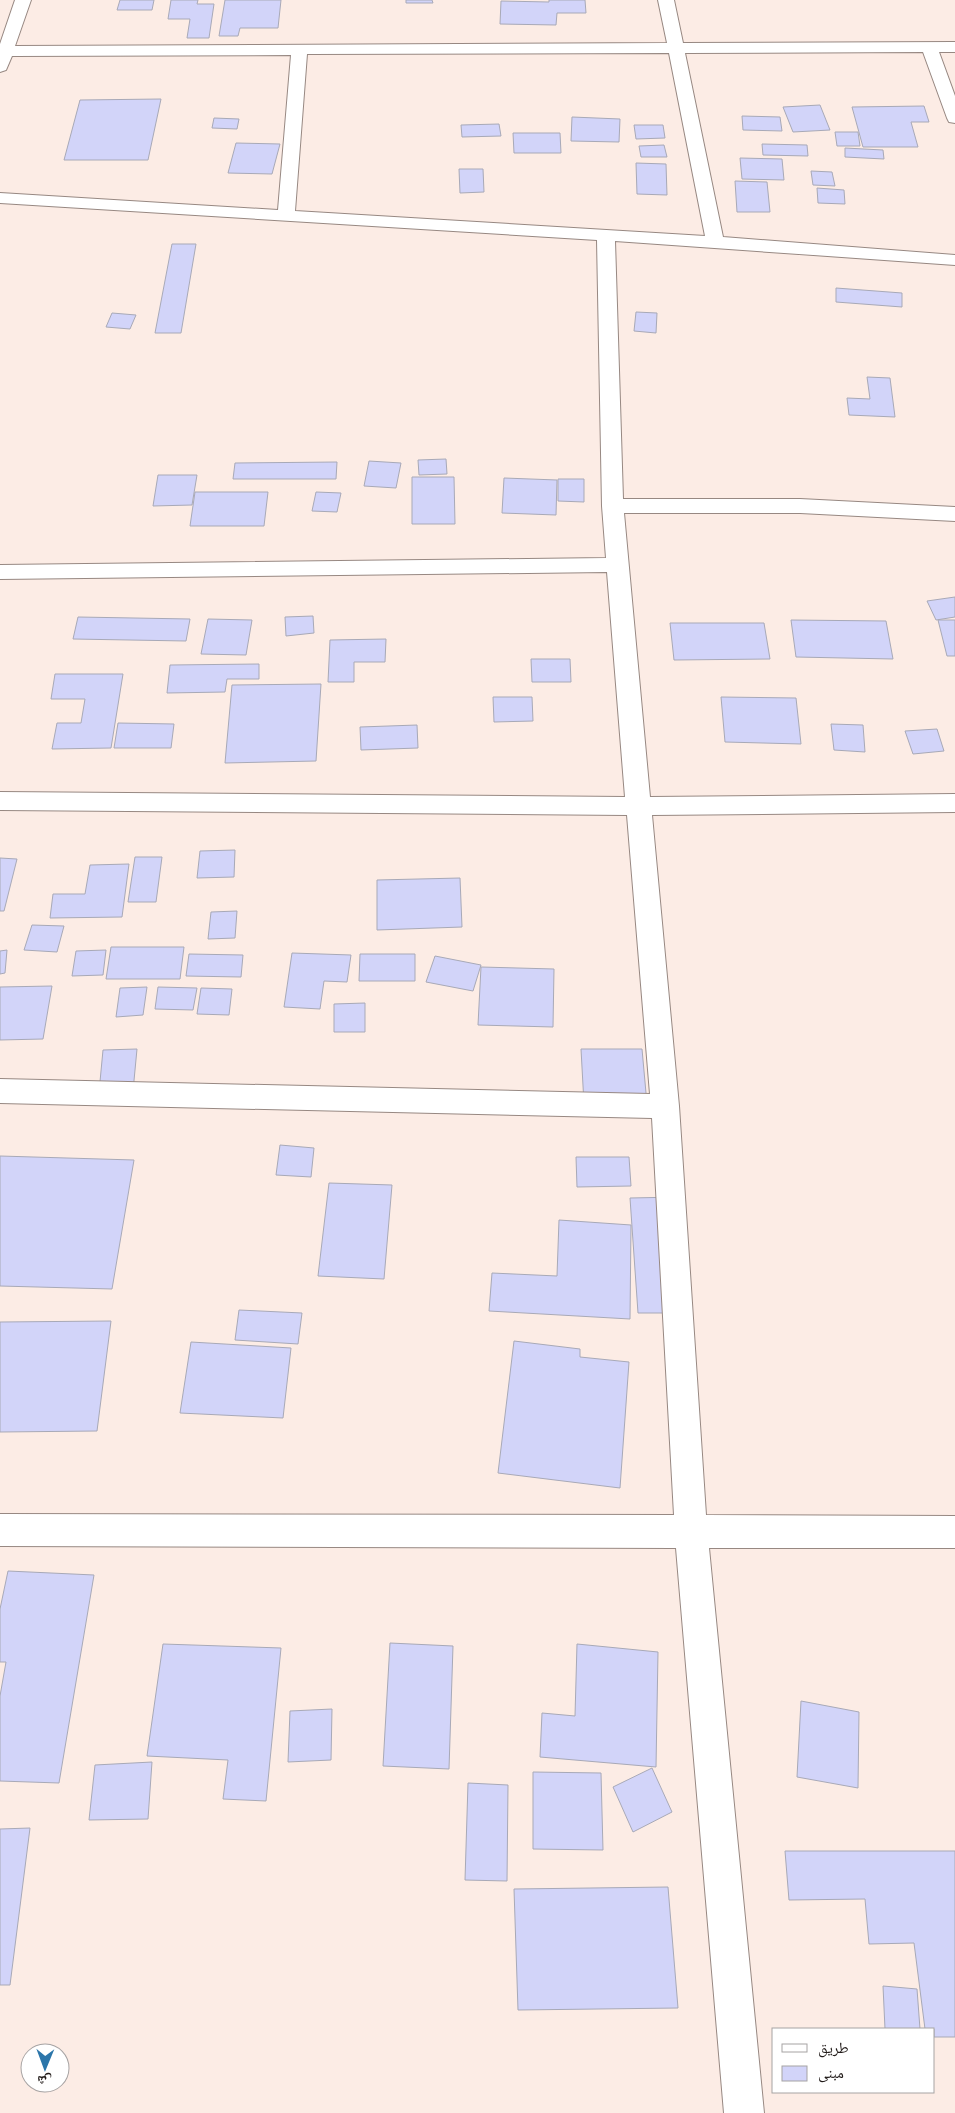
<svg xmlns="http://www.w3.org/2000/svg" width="955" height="2113" font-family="Karla,'Noto Naskh Arabic',sans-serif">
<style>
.building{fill:#d2d4f9;stroke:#a8a9b7}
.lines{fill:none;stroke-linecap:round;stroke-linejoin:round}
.minor-casing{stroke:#978882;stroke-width:2}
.minor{fill:#fff;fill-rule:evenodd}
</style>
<rect width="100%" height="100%" fill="#fcece5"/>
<path class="building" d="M120 0H154L152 10H117Z
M171 0H198L197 4H214L209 38H187L190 19H168Z
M225 0H281L278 28H240L238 36H219Z
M406 0H432L433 3H406Z
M549 0H585L586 13H557L556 25 500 24 501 1 549 2Z
M161 99 148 160H64L80 100Z
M820 105 830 130 793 132 783 107Z
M924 106 929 122H911L918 147H863L852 107Z
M742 116 780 117 782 131 743 130Z
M572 117 620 119 619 142 571 141Z
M214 118 239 119 237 129 212 128Z
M499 124 501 136 462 137 461 125Z
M634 125H663L665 138 636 139Z
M835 132H858L860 146H837Z
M513 133H560L561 153H514Z
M236 143 280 144 272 174 228 173Z
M762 144 807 145 808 156 763 155Z
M664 145 667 157H641L639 146Z
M845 148 883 150 884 159 845 157Z
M740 158 782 159 784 180 742 179Z
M636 163 666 164 667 195 637 194Z
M459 169H483L484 192 460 193Z
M811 171 832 172 835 186 813 185Z
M735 181 767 182 770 212H737Z
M817 188 844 190 845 204 818 203Z
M172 244H196L181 333H155Z
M836 288 902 293V307L836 302Z
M636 312 657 313 656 333 634 331Z
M112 313 136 315 130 329 106 327Z
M867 377 890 378 895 417 849 415 847 398 870 399Z
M446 459 447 474 419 475 418 460Z
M369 461 401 463 396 488 364 486Z
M337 462 336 479H233L235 463Z
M158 475H197L192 505 153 506Z
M412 477H454L455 524H412Z
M504 478 557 480 556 515 502 513Z
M558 479H584V502L558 501Z
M195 492H268L264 526H190Z
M316 492 341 493 337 512 312 511Z
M955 597V617L936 620 927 601Z
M313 616 314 633 286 636 285 617Z
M78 617 190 619 186 641 73 639Z
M208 619 252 620 246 655 201 654Z
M791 620 886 621 893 659 796 657Z
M938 620H955V656H947Z
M670 623H764L770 659 674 660Z
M386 639 385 662H354V682H328L330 640Z
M531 659H570L571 682H532Z
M259 664V679H227L225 692 167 693 170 665Z
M55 674H123L111 748 52 749 57 723H81L85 699H51Z
M321 684 316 761 225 763 232 685Z
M493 697H532L533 721 494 722Z
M721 697 796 698 801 744 725 742Z
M118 723 174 724 171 748H114Z
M831 724 863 725 865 752 834 750Z
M417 725 418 748 361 750 360 727Z
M937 729 944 751 913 754 905 731Z
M235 850 234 877 197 878 200 851Z
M135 857H162L156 902H128Z
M0 858 17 859 4 911H0Z
M129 864 122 917 50 918 53 894H85L90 865Z
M460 878 462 927 377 930V880Z
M237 911 235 938 208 939 211 912Z
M32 925 64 926 57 952 24 950Z
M111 947H184L180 979H106Z
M7 950 5 973 0 974V951Z
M106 950 103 975 72 976 76 951Z
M292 953 351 955 347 982 324 981 320 1009 284 1007Z
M189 954 243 955 241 977 186 976Z
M360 954H415V981H359Z
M435 956 481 965 473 991 426 982Z
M481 967 554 969 553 1027 478 1025Z
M52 986 43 1039 0 1040V987Z
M147 987 143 1015 116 1017 120 988Z
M158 987 197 988 193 1010 155 1009Z
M201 988 232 989 229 1015 197 1014Z
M365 1003V1032H334V1004Z
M137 1049 133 1091 99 1092 103 1050Z
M581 1049H642L647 1104H584Z
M280 1145 314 1148 311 1177 276 1175Z
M0 1156 134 1160 112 1289 0 1286Z
M576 1157H629L631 1186 577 1187Z
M329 1183 392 1185 384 1279 318 1276Z
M679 1197 689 1313H638L630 1198Z
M559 1220 631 1225 630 1319 489 1311 492 1273 557 1276Z
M239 1310 302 1313 298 1344 235 1340Z
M111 1321 97 1431 0 1432V1322Z
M514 1341 580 1349V1357L629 1362 620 1488 498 1473Z
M191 1342 291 1348 283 1418 180 1413Z
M8 1571 94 1575 59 1783 0 1781V1696L6 1662H0V1609Z
M390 1643 453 1646 449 1769 383 1766Z
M163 1644 281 1648 266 1801 223 1799 228 1760 147 1756Z
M577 1644 658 1652 656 1767 540 1757 542 1713 575 1716Z
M801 1701 859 1712 858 1788 797 1777Z
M332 1709 331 1760 288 1762 290 1711Z
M152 1762 148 1819 89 1820 95 1765Z
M652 1768 672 1812 633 1832 613 1787Z
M533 1772 601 1773 603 1850 533 1849Z
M468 1783 508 1785 507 1881 465 1880Z
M30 1828 10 1985H0V1829Z
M785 1851H955V2037H934V2029H925L914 1943 869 1944 865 1899 789 1900Z
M668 1887 678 2008 518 2010 514 1889Z
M883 1986 917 1989 920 2029H885Z"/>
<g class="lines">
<g class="minor-casing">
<path id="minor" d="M15 0H31L15 46 667 43 658 0H674L683 43 955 42V52H939L955 96V123L949 122 947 118 923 52 685 53 723 237 955 255V265L615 241 623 499H800L955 507V521L800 513H624L650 797 955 794V812L652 815 679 1106 706 1515 955 1516V1548H709L764 2113H724L676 1548 0 1546V1514L674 1515 652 1118 0 1103V1079L650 1094 627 815 0 810V792L625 797 607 572 0 579V565L606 558 602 506 597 240 0 203V193L278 210 291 55 12 56 6 70 0 72V44ZM669 53 705 236 295 211 307 54Z"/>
</g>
<use href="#minor" class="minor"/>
</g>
<rect x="772" y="2028" width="162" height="65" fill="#ffffff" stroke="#a6a3a3"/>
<rect x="782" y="2044" width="25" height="8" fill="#ffffff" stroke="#a6a3a3"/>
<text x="818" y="2053" font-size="15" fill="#201a18">طريق</text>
<rect x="782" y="2066" width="25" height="15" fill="#d2d4f9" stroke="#a6a3a3"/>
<text x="818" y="2078" font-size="15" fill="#201a18">مبنى</text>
<g transform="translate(45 2068) rotate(181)"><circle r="24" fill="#ffffff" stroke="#a6a3a3"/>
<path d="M0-4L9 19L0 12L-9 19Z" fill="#2c76aa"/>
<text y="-8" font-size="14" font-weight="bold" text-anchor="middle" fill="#201a18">ش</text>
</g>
</svg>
